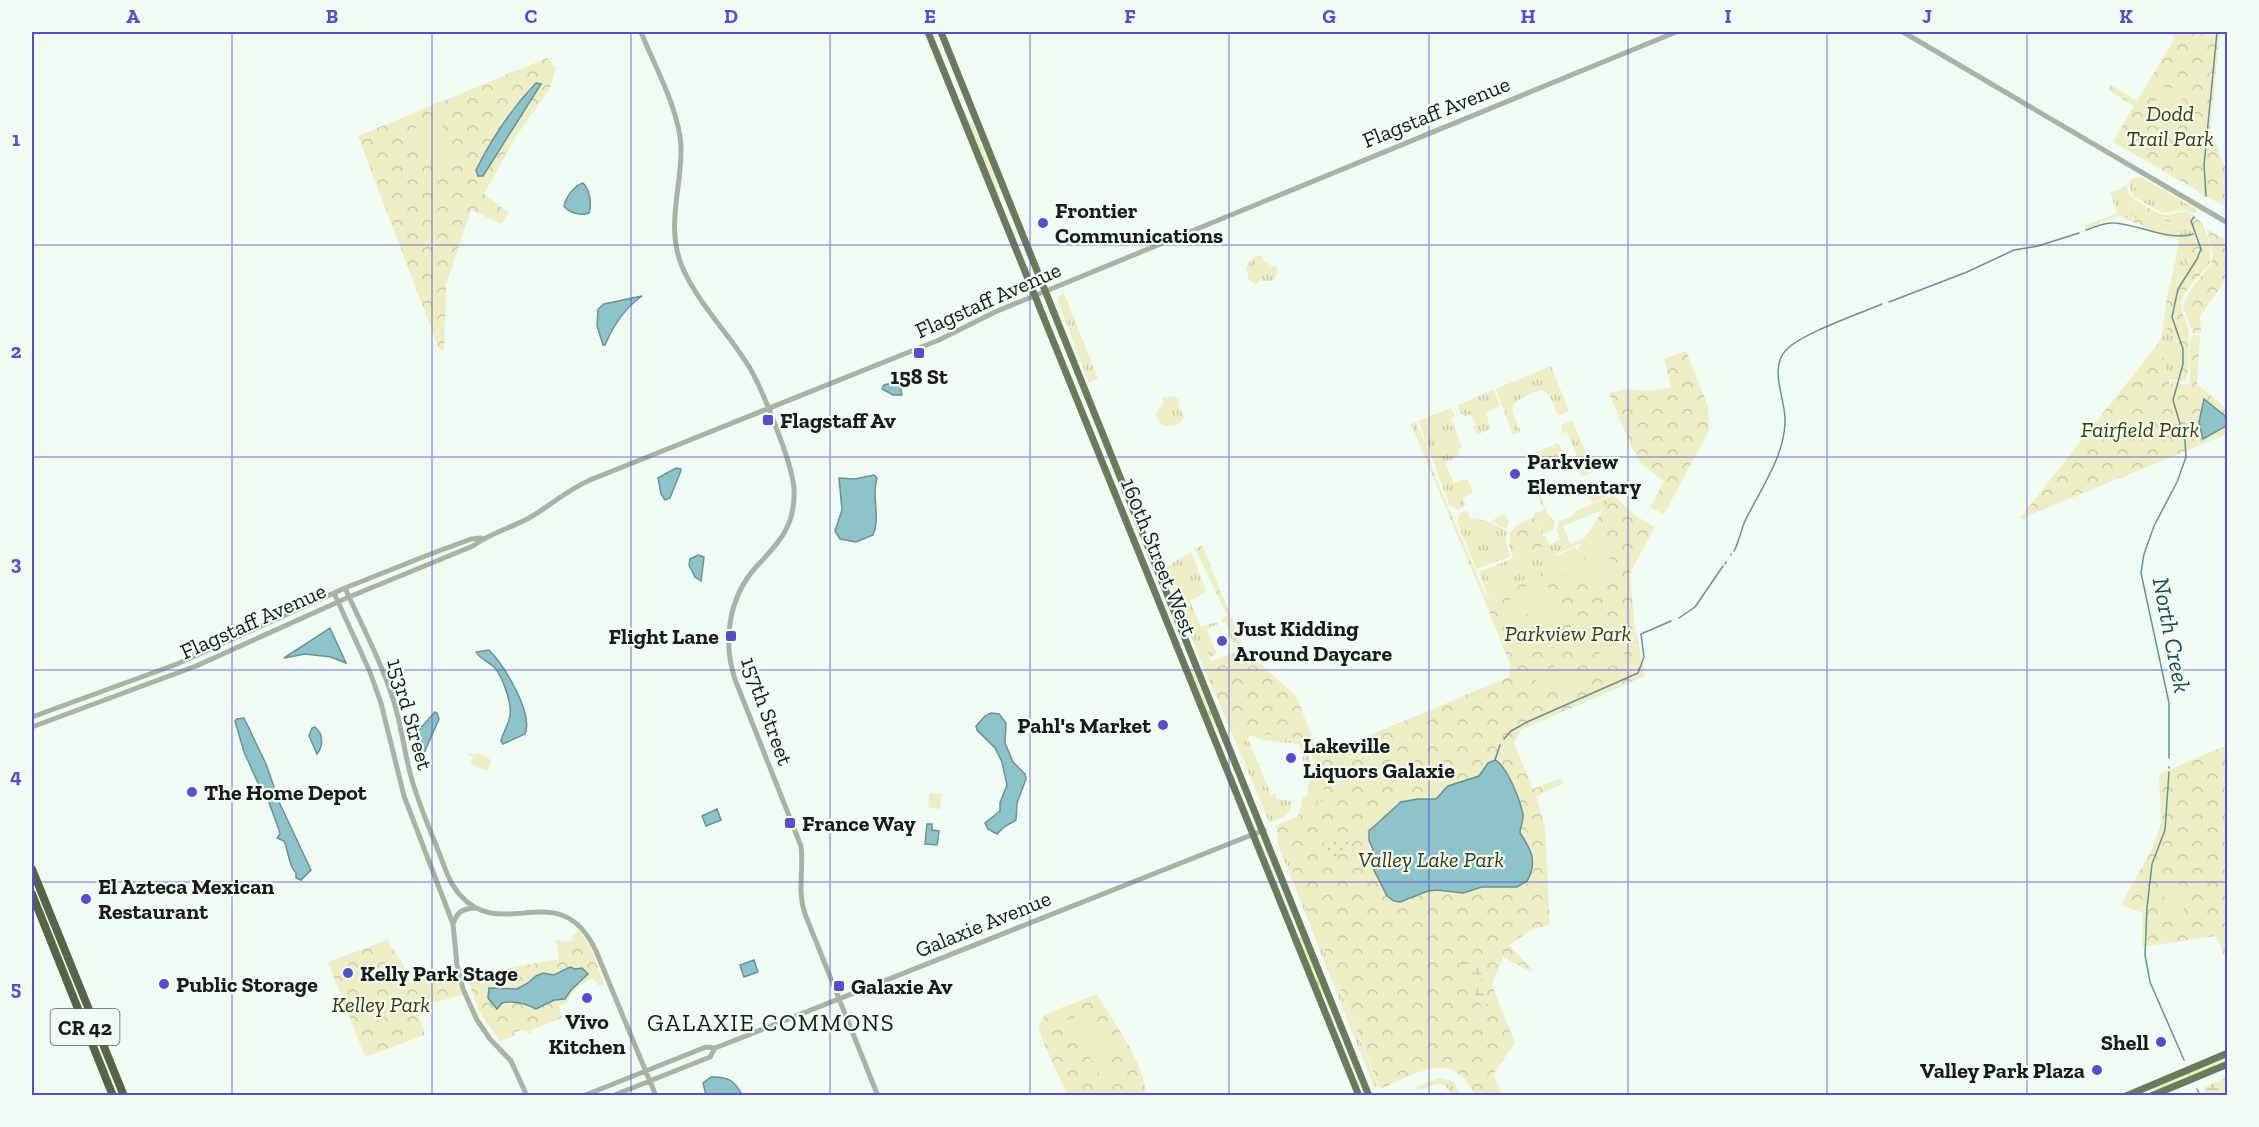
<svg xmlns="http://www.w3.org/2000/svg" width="2259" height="1127" font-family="'Zilla Slab',serif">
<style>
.grass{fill:url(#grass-tufts)}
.forest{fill:url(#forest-crowns)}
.wetland{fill:url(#wetland-marsh)}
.garden{fill:url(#garden-dots)}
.pitch{fill:#ededc6}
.water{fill:#8fc3ca;stroke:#6b9195;stroke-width:1.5}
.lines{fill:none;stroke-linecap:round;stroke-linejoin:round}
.stream{stroke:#6b9195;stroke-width:1.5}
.minor{stroke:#aab3a3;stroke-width:5}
.major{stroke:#6a7a5d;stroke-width:7}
.highway{stroke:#546645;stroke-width:8}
.grid{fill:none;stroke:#544fc7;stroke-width:1.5;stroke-opacity:0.55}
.poi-dot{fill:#544fc7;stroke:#f0fbf4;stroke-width:2}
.labels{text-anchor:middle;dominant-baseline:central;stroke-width:4.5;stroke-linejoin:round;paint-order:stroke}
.shield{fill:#f0fbf4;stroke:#595f5b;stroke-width:1.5}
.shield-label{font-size:21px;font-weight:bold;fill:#181c19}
.street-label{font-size:22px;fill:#181c19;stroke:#f0fbf4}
.park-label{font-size:22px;font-style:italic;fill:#3e3b08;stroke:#f0fbf4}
.poi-label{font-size:22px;font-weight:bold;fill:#181c19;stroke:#f0fbf4;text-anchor:start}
.water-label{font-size:24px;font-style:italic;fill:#18474d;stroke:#f0fbf4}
.neighbourhood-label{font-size:24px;letter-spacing:1.5px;fill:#181c19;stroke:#f0fbf4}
.neatline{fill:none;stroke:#544fc7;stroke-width:2}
.grid-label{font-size:20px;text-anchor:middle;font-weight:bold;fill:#544fc7}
</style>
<defs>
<pattern id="grass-tufts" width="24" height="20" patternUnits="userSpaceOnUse" patternTransform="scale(1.5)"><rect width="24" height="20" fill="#ededc6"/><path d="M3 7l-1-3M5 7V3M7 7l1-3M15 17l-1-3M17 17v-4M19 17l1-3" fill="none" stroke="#cacbaa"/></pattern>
<pattern id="forest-crowns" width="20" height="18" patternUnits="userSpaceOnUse" patternTransform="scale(1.5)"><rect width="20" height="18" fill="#ededc6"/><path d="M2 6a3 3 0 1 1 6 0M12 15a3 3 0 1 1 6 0" fill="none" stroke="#cacbaa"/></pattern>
<pattern id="wetland-marsh" width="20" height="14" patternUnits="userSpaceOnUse" patternTransform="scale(1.5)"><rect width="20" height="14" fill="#ededc6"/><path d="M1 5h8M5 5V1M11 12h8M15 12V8" fill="none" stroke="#cacbaa"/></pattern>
<pattern id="garden-dots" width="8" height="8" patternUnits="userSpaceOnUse" patternTransform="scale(1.5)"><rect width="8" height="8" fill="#ededc6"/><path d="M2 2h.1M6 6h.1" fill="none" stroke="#cacbaa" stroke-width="1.8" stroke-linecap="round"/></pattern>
</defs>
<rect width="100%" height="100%" fill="#f0fbf4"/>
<path class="grass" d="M971 121 998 187 995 189 968 122Z
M2135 178H2143L2197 210 2195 213 2180 210 2163 213 2134 197 2130 190 2129 181Z
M2115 190 2116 193H2124L2123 197 2129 205 2154 219H2182L2189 221C2191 227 2194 230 2197 235L2187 260 2171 284 2179 241 2174 239 2179 238 2162 225 2151 226 2129 216 2125 219 2119 216 2086 229 2084 226 2117 213 2110 192Z
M1257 256H1263V260L1272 266H1277V274L1273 281H1259L1256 285 1249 280 1246 268 1251 260Z
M1064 293 1098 378 1089 383 1058 302V297Z
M2163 327 2167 328 2180 346 2182 357 2177 380 2168 378 2160 341Z
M1551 366 1569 411 1560 415 1557 414 1550 396 1544 391C1537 390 1532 393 1526 396 1504 405 1514 415 1521 432L1513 435 1496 389Z
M1494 390 1500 406 1486 412 1490 429 1477 435 1473 426 1477 425 1469 414 1466 417 1461 413 1458 405Z
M1172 396 1180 400 1178 404 1184 417C1179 427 1169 429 1159 423L1155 414 1164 402 1163 398Z
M1451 408 1455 416 1451 418 1462 447 1458 449 1460 456 1445 462 1454 483 1463 479 1468 480 1473 492 1463 498 1465 504 1463 508 1458 510 1450 506 1418 421Z
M1572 420 1594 471 1583 477 1580 475 1579 473 1583 471 1567 432 1563 433 1561 429 1562 425Z
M1416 422 1428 450 1433 471 1486 596 1483 597 1411 424Z
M1556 443 1560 445 1564 456 1563 459 1540 467 1534 453 1551 446 1554 448 1553 444Z
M1600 480 1611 495 1592 503 1586 486Z
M1536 486 1548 515 1555 522 1553 530 1542 535 1533 514 1544 510 1534 487Z
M1612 496 1604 509 1563 526 1570 544 1586 537 1582 543 1556 554 1554 559 1557 567 1487 595 1479 572 1545 545 1542 537 1546 536 1549 545 1560 540 1557 530 1559 521 1568 518 1580 509Z
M1467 510 1470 518 1487 521 1507 531 1506 543 1510 557 1476 569 1457 522 1459 514Z
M1504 514 1509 521 1506 529 1491 521Z
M1202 545 1244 649 1203 666 1164 568 1191 552 1206 590 1203 594 1190 601 1201 627 1216 622 1218 624 1207 629 1210 637 1203 640 1211 661 1236 652 1226 623 1221 622V619L1227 615 1195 549Z
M1192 669 1217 727 1214 729 1189 671Z
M1291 720C1303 746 1317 771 1328 798L1310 808 1300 810 1303 796H1307L1310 779 1305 778 1306 771 1301 770 1304 753H1301L1299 744 1261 740 1250 735 1248 739 1258 763 1262 762 1259 765 1271 795 1276 794V799L1292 801C1292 815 1281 820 1269 822L1232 733 1249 727Z
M1278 833 1378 1086 1374 1087 1277 842Z
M1302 937 1325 995 1322 996 1299 939Z
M2227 1057V1061L2155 1091 2153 1088Z
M1440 1078 1453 1081 1462 1095H1451L1446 1086 1439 1084 1417 1090V1086Z"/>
<path class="forest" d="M2172 32H2220L2210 128 2227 172V207L2201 194 2193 188 2113 142 2134 106 2108 90 2111 85 2137 101 2175 38Z
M547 58 556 68 550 88 515 138 484 194 509 213 502 224 471 210 446 285 444 350 439 349 358 136Z
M2134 181H2138L2150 186V191L2146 195 2134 187Z
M2127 185C2127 188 2128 191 2129 194 2133 200 2159 215 2166 215 2172 215 2178 212 2184 212 2205 214 2212 244 2210 262 2202 276 2184 287 2181 304 2180 313 2186 319 2188 327 2190 335 2190 376 2185 382L2177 380 2182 357 2180 346 2167 328 2163 327C2165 316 2166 293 2171 284 2179 268 2194 262 2187 241L2197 235 2195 231 2189 229 2188 221C2177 218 2174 223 2165 221 2154 220 2129 208 2123 197V193L2117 195 2115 191Z
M2132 215C2142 224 2152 225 2165 224L2170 230 2181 232 2183 234 2174 239 2125 219Z
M2207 229 2227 241V278L2200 316 2201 333H2193L2183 306 2189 292 2211 264 2213 255Z
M2193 335 2200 336 2197 384 2228 410 2227 422 2225 416 2204 400 2200 427 2203 439 2227 425V434L2027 516 2025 520 2020 518 2160 341 2170 387 2172 381 2186 385 2190 383V341Z
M1686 351 1708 406 1709 431 1664 514 1650 507 1664 482 1640 462 1632 448 1609 393 1624 389 1648 391 1671 387 1664 359Z
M1613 495 1636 516 1655 527 1630 573 1634 621 1645 676 1521 730 1514 743 1533 789 1561 778 1563 784 1536 796 1545 827 1550 925 1531 930 1509 945 1532 969 1531 972 1503 957 1492 985 1515 1043 1493 1074 1502 1095H1474C1454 1047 1414 1075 1380 1089L1275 826 1298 816 1300 810 1310 808 1327 798 1305 739 1237 731 1232 733 1203 666 1244 649 1296 696 1320 756 1509 677 1510 664 1483 597 1570 561Z
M1534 517 1546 545 1513 558C1504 533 1511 526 1534 517Z
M1210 637 1217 654 1210 657 1203 640Z
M2227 745V963L2216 936 2142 947 2143 913 2121 905 2152 849 2161 823 2159 774Z
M930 793 942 794 940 809 928 808Z
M579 930 590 946 604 984 599 986 593 978C582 983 571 991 568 1002L559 1006 562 1018 531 1030 532 1034H527V1031L522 1030 514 1032 515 1036 500 1041 479 1011 466 976 559 959 556 940 565 942 573 940 572 936Z
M387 940 404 966 410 983 455 971 462 995 417 1007 425 1035 365 1057 328 962Z
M1097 994C1113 1023 1145 1062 1146 1095H1068C1063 1085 1039 1036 1039 1027 1040 1022 1043 1017 1046 1014Z"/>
<path class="wetland" d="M1471 959 1479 960C1482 966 1481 969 1481 975 1482 988 1488 999 1489 1012L1485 1013C1481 1008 1480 1001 1476 995 1470 985 1444 962 1471 959Z
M2227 1077V1095H2206L2203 1088Z"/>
<path class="garden" d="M1351 836 1353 837 1332 864 1324 842Z"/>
<path class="pitch" d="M2158 86 2184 90 2178 130 2152 126Z
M493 93 498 106 488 110 483 98Z
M435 120 441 122 455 160C429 160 416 155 400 134Z
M1603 540 1616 577 1595 585 1581 548Z
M1574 547 1583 555C1589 578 1562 592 1554 557Z
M1545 579 1559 616 1537 624 1523 588Z
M1513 598C1522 598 1525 603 1527 612L1523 624 1513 628 1503 624 1498 609 1499 605Z
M1613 620 1625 657 1603 664 1591 627Z
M1581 623 1589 626 1593 636 1590 645 1578 651 1570 648 1563 632 1565 629Z
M1570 660 1578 681 1542 696 1534 675Z
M469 753 474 755 478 753 489 758 491 763 487 771 470 764 473 757 469 755Z
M2168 881 2189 886 2181 924 2159 919Z
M1078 1016 1082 1026 1065 1033 1061 1023Z
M1096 1019 1105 1033 1083 1047 1074 1033Z
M1108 1038 1117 1052 1095 1066 1086 1052Z
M1110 1061C1119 1062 1129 1072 1127 1080L1111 1086 1101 1082C1096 1072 1099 1064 1110 1061Z"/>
<path class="water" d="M536 83 541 84 483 176H478L476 170C492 138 511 109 536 83Z
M583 183C590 190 592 204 589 213 581 216 569 213 564 206 566 197 574 186 583 183Z
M642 296C625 308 613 326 605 345H603L597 326 598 309 604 304Z
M896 382 900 385 902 395H893L882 389 884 385Z
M2204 399 2225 416 2228 425 2203 439 2199 422Z
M676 468 681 469 680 473 670 498 665 500 661 494 658 478Z
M874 475 877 478C871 497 881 518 873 535L856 542 840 539 835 531 842 510 839 478 855 479Z
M698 555 704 557 701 581 695 577 689 565 690 559Z
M330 628 346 663 331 657 305 654 284 658Z
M489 650C503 664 534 713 525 734L503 744 501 741C503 732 509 724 510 715 512 703 502 675 494 667 488 661 480 659 476 652Z
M435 712 437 713 439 719 421 760 418 731Z
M991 713 999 714 1006 723 1005 743 1013 762 1025 774 1026 779 1017 803 1016 820 1004 827 997 834 988 829 985 823 1000 811V803L1007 785 1002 762 995 748 977 730 976 726 985 716Z
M244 718 266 764 280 804 311 870 301 880 296 878V873C288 865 289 852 284 841L277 838 280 834 279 830 267 797 258 783 244 752 235 721 237 719Z
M315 727C323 734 324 745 317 754L309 736 312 728Z
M1495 760C1507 766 1520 800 1523 814 1524 821 1520 827 1520 833 1531 849 1538 862 1527 881L1517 887H1482L1463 893 1437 890 1428 891 1400 902 1394 901 1387 896 1373 868 1375 854 1369 840V831L1401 802 1418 799H1436L1448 786 1479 776 1488 763Z
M717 809 721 820 706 826 702 816Z
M927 824H932V830L939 831 937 845 925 844Z
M754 960 758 972 744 977 740 965Z
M570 967 575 969 582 968 588 974 571 990 565 999 554 1000 536 1009C525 1003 515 1000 502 1003L497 1009 488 998 489 988 517 989 528 983 536 976 543 973 554 975Z
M711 1077C728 1076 735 1081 742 1095H706L703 1083Z"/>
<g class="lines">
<path class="stream" d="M2206 196 2204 165 2217 32
M2086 230C2095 227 2104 222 2114 223 2137 224 2172 242 2193 234
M1889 302 1967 272 2014 250 2038 246 2079 233
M1734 551C1739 542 1741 530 1745 521 1760 490 1783 459 1785 424 1787 400 1767 369 1787 349 1803 333 1859 314 1882 304
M1731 555V554
M1725 564 1726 562
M1679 618 1695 607 1723 566
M1504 739 1511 731 1527 722 1638 673 1644 657 1641 634 1671 621
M2169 758V703L2141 573 2144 554 2154 526 2177 482 2186 457 2185 441 2173 400 2183 364V349L2172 317 2178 289 2197 259 2201 249 2191 221 2194 217
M1495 760 1500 745
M2169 768V767
M2169 772 2165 830 2152 864 2147 908 2145 955 2150 982 2184 1060
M2197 1089 2200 1096"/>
<path class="minor" d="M641 32C655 67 679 109 681 147 682 187 666 224 681 264 696 301 725 329 746 362 760 382 793 465 794 489 796 525 779 543 756 567 728 598 722 644 736 682L801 846C804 869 797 891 805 914L878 1096
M1903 32 2228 223
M345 588C362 626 382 663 394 702 401 725 404 749 410 773 417 800 428 825 438 850 444 865 449 883 460 895 503 944 560 874 596 951L656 1096
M334 593 370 672 381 703 404 796 453 924 457 965 463 989 477 1020 490 1039 511 1061 527 1096
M32 717 177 664 345 588 428 555 471 539 481 538
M32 727 196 666 349 597 473 546C490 533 511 528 529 518 550 506 567 490 590 480L939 340 995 312 1676 32
M453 924C457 912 462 909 474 908
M583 1096 706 1047 715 1048 728 1043 1264 830
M612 1096 710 1057 715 1048"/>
<path class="major" d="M928 32 1359 1096
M941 32C1081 387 1227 740 1369 1096
M2126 1096 2228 1053
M2151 1096 2228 1064"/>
<path class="highway" d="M32 869 124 1096
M32 894 113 1096"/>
</g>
<path class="grid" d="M232 32V1096M432 32V1096M631 32V1096M830 32V1096M1030 32V1096M1229 32V1096M1429 32V1096M1628 32V1096M1827 32V1096M2027 32V1096M32 245H2228M32 457H2228M32 670H2228M32 882H2228"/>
<g class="poi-dot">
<circle cx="1043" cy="223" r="6"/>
<rect x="913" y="347" width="12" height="12" rx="3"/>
<rect x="762" y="414" width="12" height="12" rx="3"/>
<circle cx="1515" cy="474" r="6"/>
<rect x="725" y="630" width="12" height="12" rx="3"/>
<circle cx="1222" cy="641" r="6"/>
<circle cx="1163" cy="725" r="6"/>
<circle cx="1291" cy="758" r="6"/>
<circle cx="192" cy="792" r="6"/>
<rect x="784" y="817" width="12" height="12" rx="3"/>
<circle cx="86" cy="899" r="6"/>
<circle cx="348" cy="973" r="6"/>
<circle cx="164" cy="984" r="6"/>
<rect x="833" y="980" width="12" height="12" rx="3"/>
<circle cx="587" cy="998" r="6"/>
<circle cx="2161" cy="1042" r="6"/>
<circle cx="2097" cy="1070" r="6"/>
</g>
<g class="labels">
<rect class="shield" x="50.5" y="1009" width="69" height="36" rx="4.5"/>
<g class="shield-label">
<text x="85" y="1027">CR 42</text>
</g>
<g class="street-label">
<text transform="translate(1436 112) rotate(-22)">Flagstaff Avenue</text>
<text transform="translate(988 300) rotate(-24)">Flagstaff Avenue</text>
<text transform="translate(1159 557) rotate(68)">160th Street West</text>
<text transform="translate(253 621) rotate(-24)">Flagstaff Avenue</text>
<text transform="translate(767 711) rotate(70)">157th Street</text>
<text transform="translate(410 714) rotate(74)">153rd Street</text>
<text transform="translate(983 924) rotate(-22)">Galaxie Avenue</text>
</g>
<g class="park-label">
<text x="2170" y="113">Dodd<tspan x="2170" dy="25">Trail Park</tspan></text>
<text x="2140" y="429">Fairfield Park</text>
<text x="1568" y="633">Parkview Park</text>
<text x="1431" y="859">Valley Lake Park</text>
<text x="381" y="1004">Kelley Park</text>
</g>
<g class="poi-label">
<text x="1055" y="210">Frontier<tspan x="1055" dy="25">Communications</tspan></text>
<text x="919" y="376" text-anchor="middle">158 St</text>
<text x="780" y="420">Flagstaff Av</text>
<text x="1527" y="461">Parkview<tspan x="1527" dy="25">Elementary</tspan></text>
<text x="1234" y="628">Just Kidding<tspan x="1234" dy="25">Around Daycare</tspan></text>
<text x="719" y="636" text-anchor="end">Flight Lane</text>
<text x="1151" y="725" text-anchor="end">Pahl's Market</text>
<text x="1303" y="745">Lakeville<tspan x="1303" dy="25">Liquors Galaxie</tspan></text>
<text x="204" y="792">The Home Depot</text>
<text x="802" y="823">France Way</text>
<text x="98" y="886">El Azteca Mexican<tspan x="98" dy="25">Restaurant</tspan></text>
<text x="360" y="973">Kelly Park Stage</text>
<text x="176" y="984">Public Storage</text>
<text x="851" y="986">Galaxie Av</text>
<text x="587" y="1021" text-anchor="middle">Vivo<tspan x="587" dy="25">Kitchen</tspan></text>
<text x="2149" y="1042" text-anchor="end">Shell</text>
<text x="2085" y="1070" text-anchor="end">Valley Park Plaza</text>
</g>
<g class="water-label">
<text transform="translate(2172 635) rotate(79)">North Creek</text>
</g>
<g class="neighbourhood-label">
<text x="771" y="1022">GALAXIE COMMONS</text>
</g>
</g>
<rect width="2259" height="1127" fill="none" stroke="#f0fbf4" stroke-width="66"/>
<rect x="33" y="33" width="2193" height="1061" class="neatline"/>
<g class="grid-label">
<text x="133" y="23">A</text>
<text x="332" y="23">B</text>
<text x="531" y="23">C</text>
<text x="731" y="23">D</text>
<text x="930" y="23">E</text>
<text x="1130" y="23">F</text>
<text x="1329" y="23">G</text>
<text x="1528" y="23">H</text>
<text x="1728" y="23">I</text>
<text x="1927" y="23">J</text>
<text x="2126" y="23">K</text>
<text x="16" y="146">1</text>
<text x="16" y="358">2</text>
<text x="16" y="570">3</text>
<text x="16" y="783">4</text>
<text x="16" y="995">5</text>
</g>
</svg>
